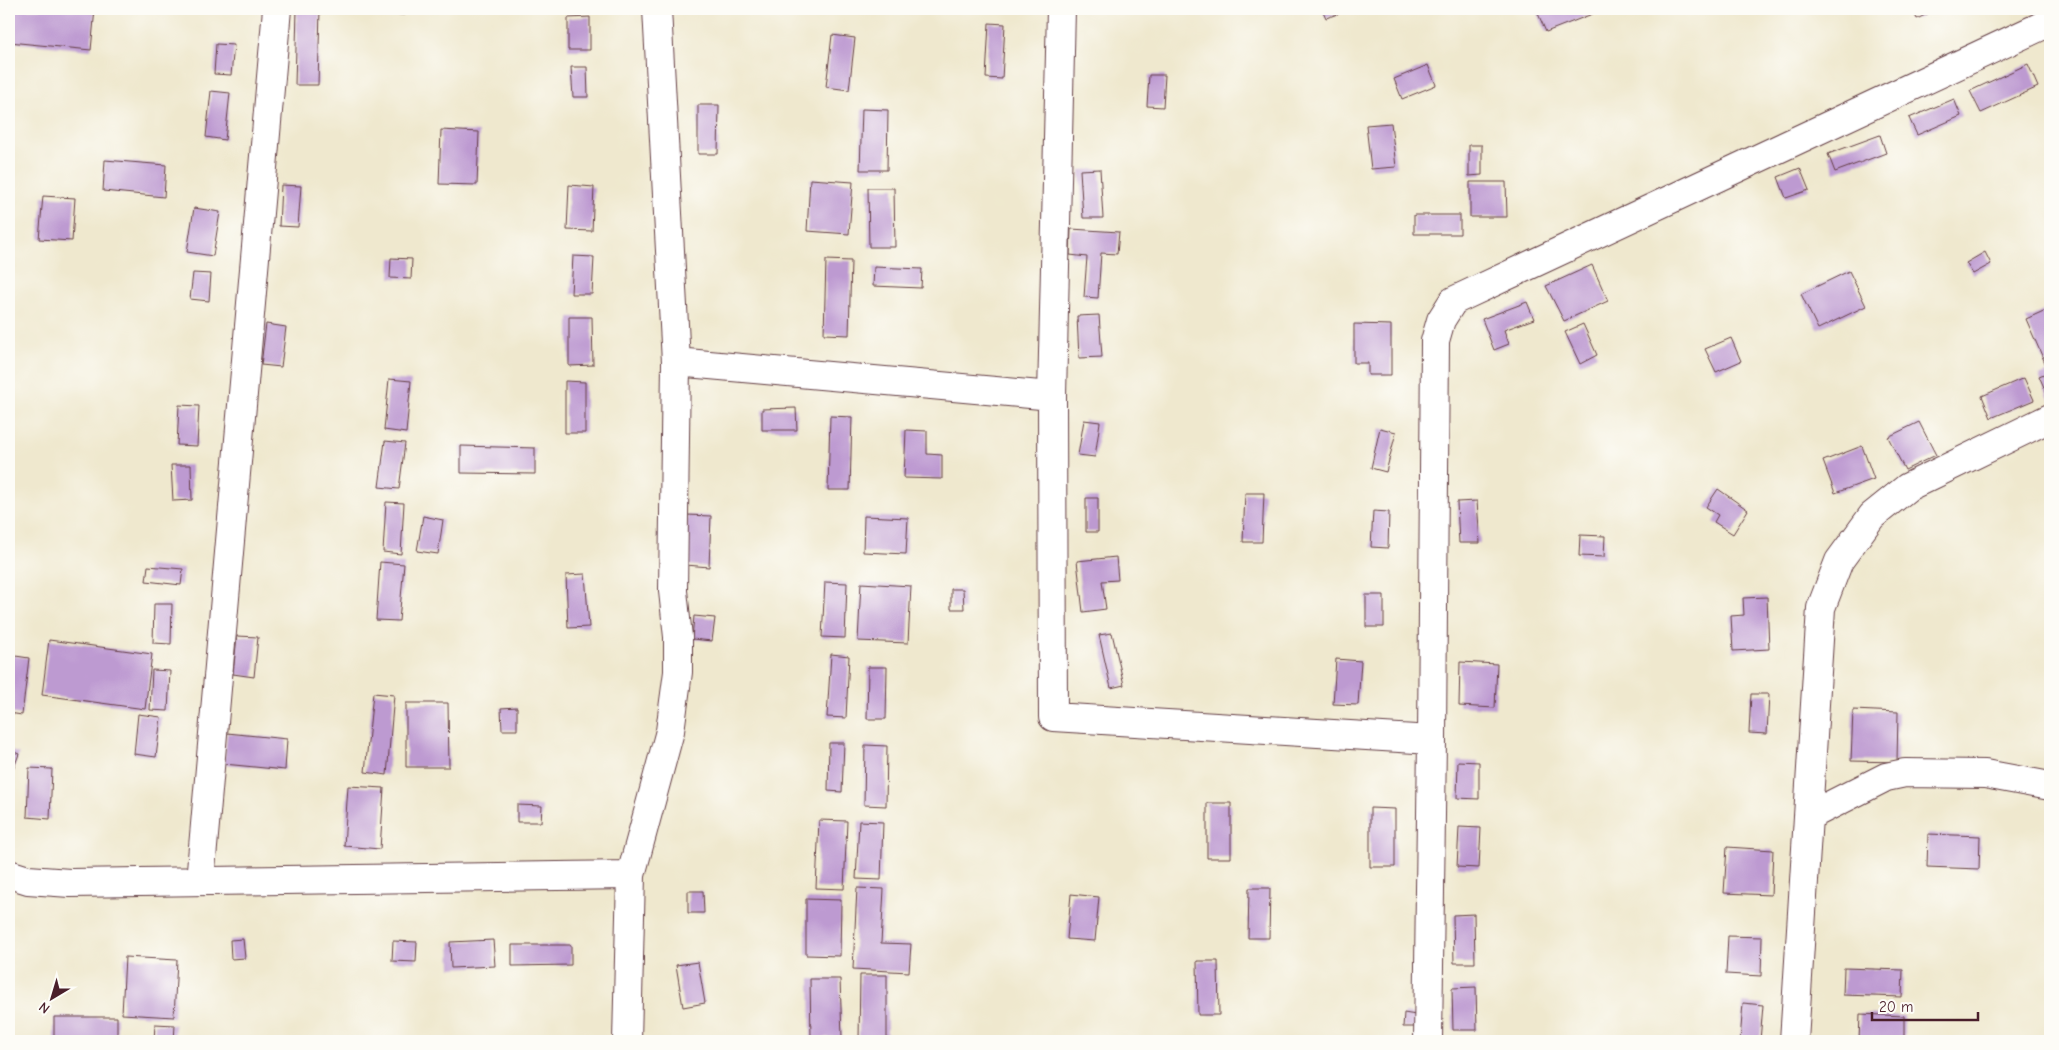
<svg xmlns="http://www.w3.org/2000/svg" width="2059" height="1050" font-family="'Comic Neue',sans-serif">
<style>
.building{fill:#bd9ad1}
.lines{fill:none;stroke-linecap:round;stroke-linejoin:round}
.minor-casing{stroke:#633d43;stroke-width:30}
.minor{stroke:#fff;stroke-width:28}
</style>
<rect width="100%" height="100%" fill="#fdfcf7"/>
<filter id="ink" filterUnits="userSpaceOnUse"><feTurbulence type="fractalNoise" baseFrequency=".02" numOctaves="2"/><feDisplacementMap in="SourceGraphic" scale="10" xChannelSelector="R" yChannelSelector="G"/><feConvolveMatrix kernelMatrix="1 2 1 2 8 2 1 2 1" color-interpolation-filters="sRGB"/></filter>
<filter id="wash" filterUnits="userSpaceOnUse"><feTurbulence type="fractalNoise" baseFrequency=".0096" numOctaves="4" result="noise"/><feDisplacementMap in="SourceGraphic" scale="20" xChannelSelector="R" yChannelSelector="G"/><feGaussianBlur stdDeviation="1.12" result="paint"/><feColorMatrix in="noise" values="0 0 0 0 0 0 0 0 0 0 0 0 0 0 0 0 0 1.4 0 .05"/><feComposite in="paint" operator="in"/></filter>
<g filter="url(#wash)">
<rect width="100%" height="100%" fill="#efe8ce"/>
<g id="blocks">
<path class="building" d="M9 9H95L91 50 9 42Z
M297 9H320L318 85H295Z
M356 9H406L405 15 356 12Z
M1322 9H1348L1349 10 1326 18Z
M1536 9H1605L1546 32Z
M1912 9H1937L1917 19Z
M590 17V50H568V18Z
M989 23 1005 24 1002 79 986 78Z
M832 35 855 38 849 90 826 87Z
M216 44 234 45 231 75 214 74Z
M2028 64 2038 87 1981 113 1970 91Z
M1428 65 1436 85 1402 99 1394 79Z
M571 67H587L588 97H573Z
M1149 75H1165L1163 107 1147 106Z
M211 91 230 93 225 140 206 137Z
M1954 99 1961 116 1917 135 1909 118Z
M698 105H719L718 154H698Z
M862 109 888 110 887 170H860Z
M1391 123 1396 167 1371 169 1366 125Z
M441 130 479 132 477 185 439 184Z
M1880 135 1886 153 1835 172 1828 154Z
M1469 145H1482V175L1469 176Z
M105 160 166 165 164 197 103 191Z
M1800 168 1809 190 1786 198 1778 177Z
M1100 169 1103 218H1083L1080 170Z
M810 179 853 182 849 234 807 231Z
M1470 182H1506L1507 217H1470Z
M281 185 301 186 298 227 279 226Z
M569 185 594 187 592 231 567 230Z
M868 188H894L895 247H869Z
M43 196 75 198 72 241 39 239Z
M194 208 220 212 213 256 187 252Z
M1414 215H1460V234H1414Z
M1071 229 1119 232 1117 254 1101 253 1098 298 1084 297 1087 257 1070 255Z
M1985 252 1991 264 1973 274 1966 263Z
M573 256 594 257 592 294H571Z
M391 258 412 259 411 279 390 278Z
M826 260 851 261 849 335 824 334Z
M1592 265 1608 301 1564 321 1546 286Z
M874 267 922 269 921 288 873 286Z
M1849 271 1866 306 1818 329 1801 294Z
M193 273 211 274 209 301 190 299Z
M1527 302 1534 319 1504 330 1509 344 1494 350 1482 319Z
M2050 308V401L2039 376 2049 372 2026 319Z
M1099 315 1102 357 1079 358 1077 316Z
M569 317H592L593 365 569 366Z
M266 324 286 327 281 367 261 365Z
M1354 324 1391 325V375H1368V363H1354Z
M1583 324 1597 355 1580 364 1565 332Z
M1731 338 1741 361 1716 372 1705 349Z
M2024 378 2034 400 1991 418 1982 396Z
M389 379 411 381 406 433 384 430Z
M565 381 585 382V433H565Z
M179 405 199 406 197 446 177 445Z
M796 408 797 430H762V409Z
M830 416 852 417 850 490H828Z
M1084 420 1100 422 1095 457 1078 455Z
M1919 422 1936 455 1905 470 1888 437Z
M1380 428 1396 432 1386 472 1371 468Z
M906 430 927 431V454L942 455V479L904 478Z
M385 441 405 443 399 489 379 487Z
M461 446 535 448V474L461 473Z
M1862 446 1874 479 1835 493 1823 461Z
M171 465H191L192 500 173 501Z
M1718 489 1748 510 1733 534 1714 522 1718 515 1706 507Z
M1245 493H1264L1262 542H1243Z
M1086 498H1098V532H1086Z
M1477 501 1480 543H1459L1457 502Z
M386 502 404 503 401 554 383 552Z
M1373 511 1389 512 1388 548 1371 547Z
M687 515 711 516 709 567 686 565Z
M423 516 443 520 438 554 417 551Z
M864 516 908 518 906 554 863 552Z
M1580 535 1605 536 1604 557 1579 556Z
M1116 557 1118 580 1102 581 1106 609 1083 612 1077 561Z
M380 562 404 564 399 621 376 620Z
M148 566 183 569 181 585 146 581Z
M585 574 589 627 568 628 566 575Z
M825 582 847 583 845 638 822 637Z
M861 583 911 586 908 643 858 641Z
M951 589H963L964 609H951Z
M1366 595H1384V627H1366Z
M1767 597 1769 649 1733 651 1731 616 1744 615 1743 598Z
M154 604H172L171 644 153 643Z
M694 616 715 618 712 641 692 639Z
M1112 633 1124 685 1111 688 1099 635Z
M237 636 258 637 254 677 233 674Z
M49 640 152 654 145 709 42 695Z
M831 654 849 656 846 718 827 717Z
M9 655 29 658 22 715 9 713Z
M1336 659 1361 661 1358 705 1333 704Z
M1460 662 1497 664 1495 708 1459 706Z
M868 667H887L886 719H867Z
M152 670 170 671 168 711 150 710Z
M373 693 394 695 387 775 365 772Z
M1751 694H1769L1767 734 1749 733Z
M406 703H448L449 767H406Z
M517 707V730H502L501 708Z
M1853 710 1898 712 1897 762 1851 761Z
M138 714 161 717 156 757 134 754Z
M227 733 287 739 285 770 224 764Z
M829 743H844L842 792 828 791Z
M865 745 887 746 886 806 864 805Z
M9 750 19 754 9 781Z
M1458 761 1479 762V799L1457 798Z
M29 768 52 769 50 819 27 817Z
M348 786 384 788 380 849 344 846Z
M1207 803H1231V858H1207Z
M517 805 542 806 541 822H517Z
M1370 808 1395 809V867H1370Z
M819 820 847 821 844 889 816 888Z
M859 821 883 822 881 880 856 879Z
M1459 827 1481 828 1479 868 1457 867Z
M1928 834 1980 836 1979 869 1927 867Z
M1727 847 1773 850 1771 895 1724 893Z
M857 888 884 889 881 943 911 944 909 972 853 969Z
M1249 888H1270L1269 938H1248Z
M688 891H703L704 913H688Z
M1071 894 1099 897 1095 941 1067 939Z
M806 899 841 900 840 956 806 955Z
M1474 914 1475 963H1454L1453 915Z
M1728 936 1762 937 1761 976 1726 974Z
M243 939 245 958 231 959 230 940Z
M493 940 495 966 451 968 450 942Z
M393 941 417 942 416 962 392 961Z
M512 945H571V965L512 966Z
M125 957 177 960 174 1017 122 1014Z
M1197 961H1218L1219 1015H1198Z
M698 962 705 1003 683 1007 676 965Z
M1844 968 1903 970 1902 997 1843 995Z
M860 975H887V1040H859Z
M810 979H840L842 1037 811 1038Z
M1476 987 1477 1030H1453L1452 988Z
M1743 1003 1763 1005 1760 1041H1740Z
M1404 1013 1416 1015 1415 1027H1403Z
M1860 1014 1904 1016V1041H1859Z
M54 1017H117V1041H54Z
M155 1024 175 1025 174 1041H154Z
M347 1038V1041H308V1039Z
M1233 1039H1257V1041H1233Z"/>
</g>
</g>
<g filter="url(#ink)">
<use href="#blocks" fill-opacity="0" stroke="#633d43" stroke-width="1"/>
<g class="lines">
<g class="minor-casing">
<path id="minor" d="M1061 9 1052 396 1053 717 1432 740
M676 362 1052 396
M1809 816 1886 777 1905 773 1985 774 2050 786
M9 874 28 880 70 883 631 875
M200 881 277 9
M627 1041 631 875 670 731 678 672V637L673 591 676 362 657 9
M1428 1041 1432 740 1435 341 1441 320 1453 301 2050 22
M1794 1041 1821 608 1839 561 1872 516 1908 487 2050 418"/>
</g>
<use href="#minor" class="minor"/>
</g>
</g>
<rect width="2059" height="1050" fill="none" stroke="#fdfcf7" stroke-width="30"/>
<g transform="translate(52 998) rotate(218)" stroke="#fdfcf7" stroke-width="4" paint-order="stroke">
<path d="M0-4L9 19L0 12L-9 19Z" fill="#4a1f2b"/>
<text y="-8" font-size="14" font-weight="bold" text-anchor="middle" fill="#4a1f2b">N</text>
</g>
<path d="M1872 1012v8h106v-8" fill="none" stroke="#4a1f2b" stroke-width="2.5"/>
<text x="1879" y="1012" font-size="15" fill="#4a1f2b" stroke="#fdfcf7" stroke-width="4" paint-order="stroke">20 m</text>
</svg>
